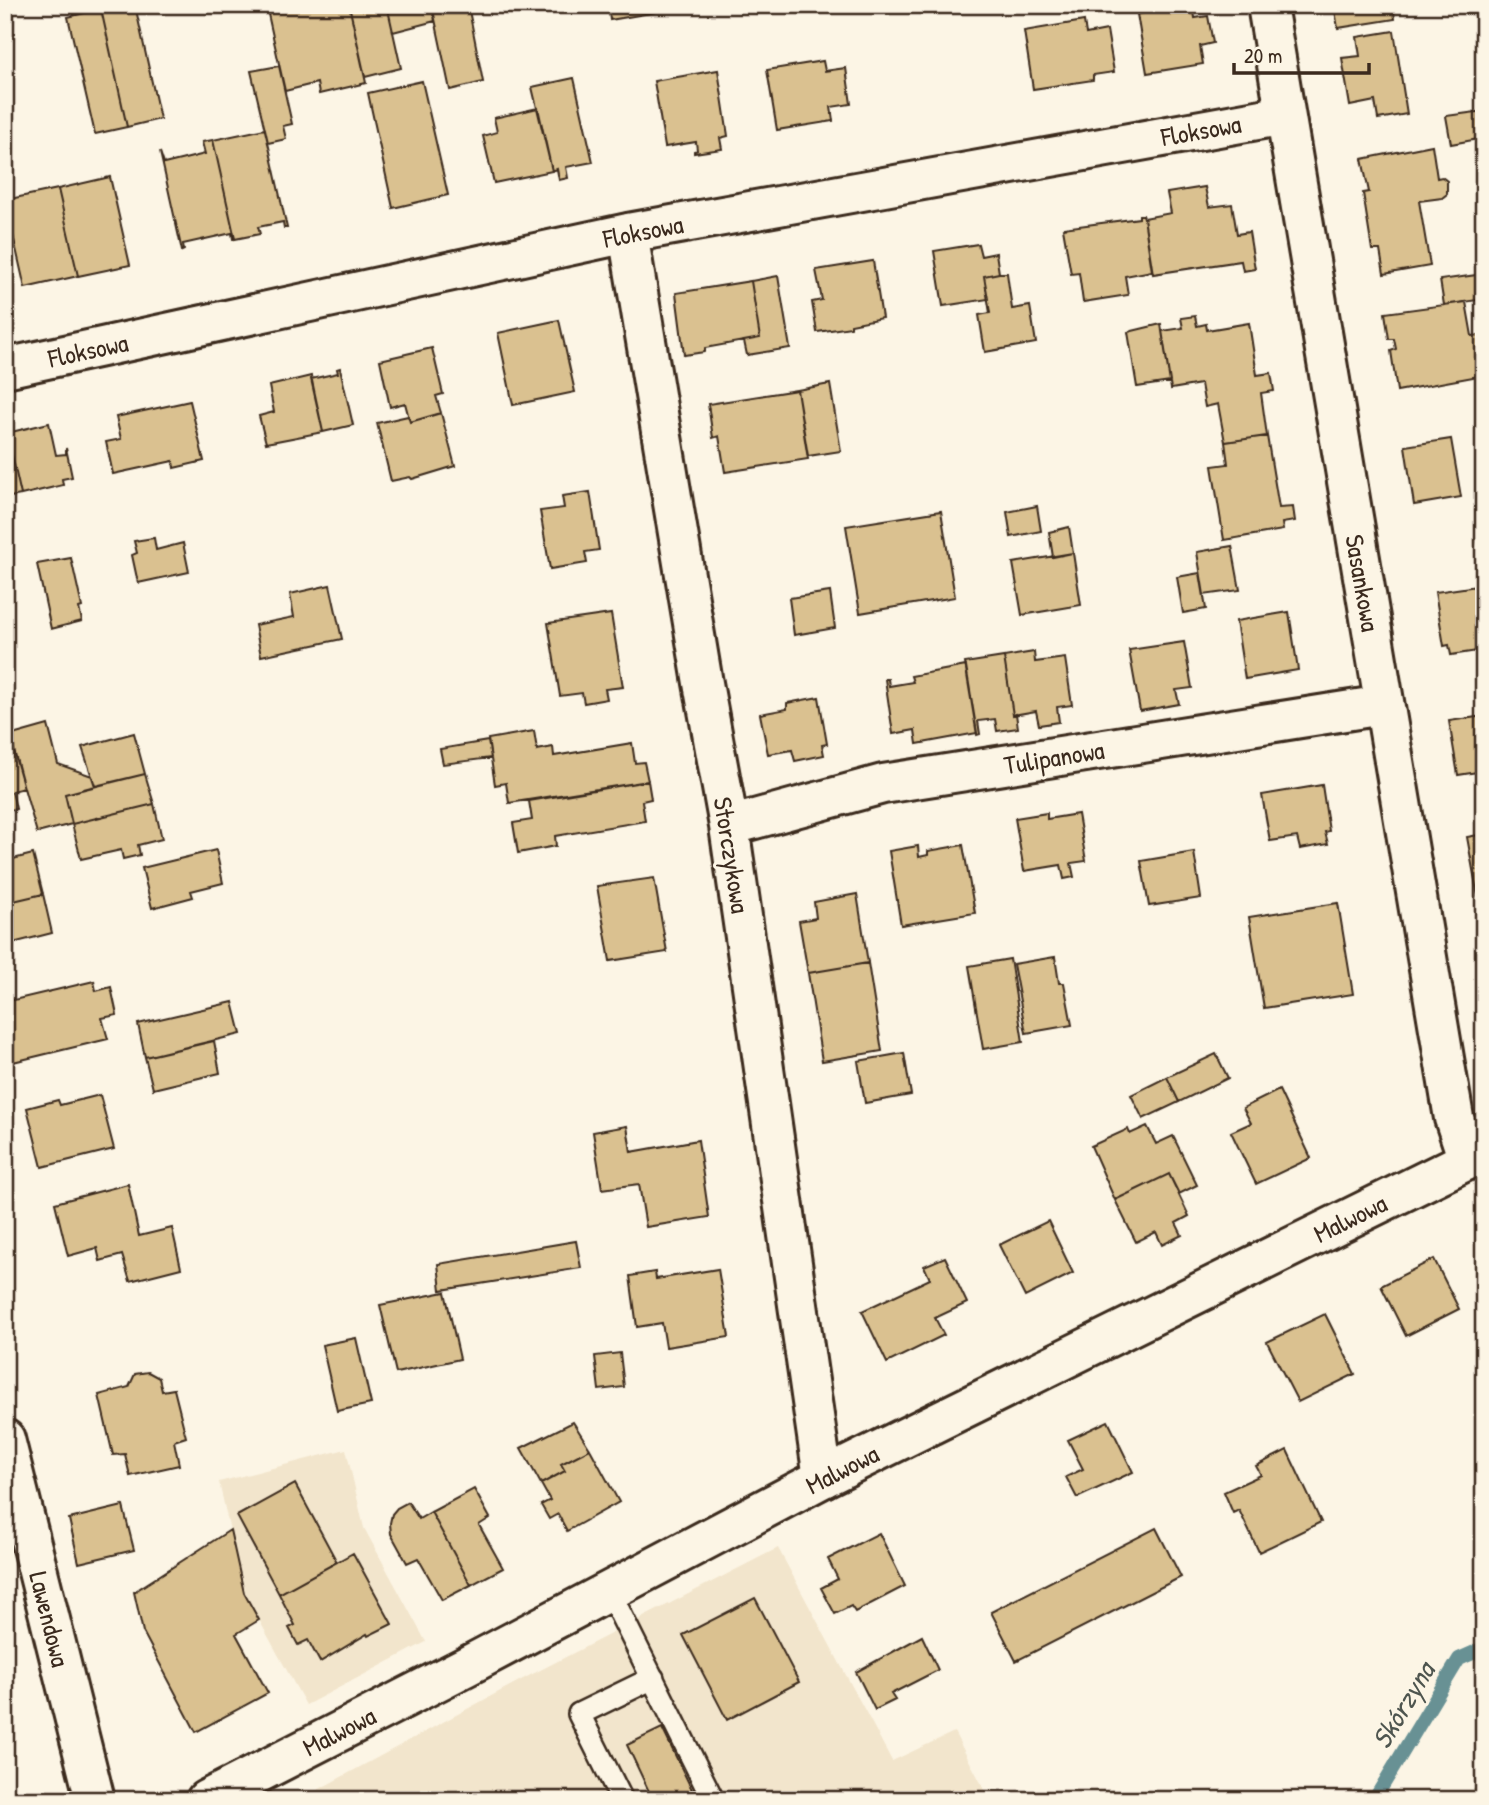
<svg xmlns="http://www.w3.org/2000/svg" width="1489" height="1805" font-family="'Patrick Hand',sans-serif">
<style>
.built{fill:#f2e5cc}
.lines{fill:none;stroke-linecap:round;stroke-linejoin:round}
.stream{stroke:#689194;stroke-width:14}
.building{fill:#dac190;stroke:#3b2a1e;stroke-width:2}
.service-casing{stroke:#3b2a1e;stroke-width:26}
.minor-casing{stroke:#3b2a1e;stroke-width:44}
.tertiary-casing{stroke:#3b2a1e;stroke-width:44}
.service{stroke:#fcf5e5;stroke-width:21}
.minor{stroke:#fcf5e5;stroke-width:38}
.tertiary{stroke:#fcf5e5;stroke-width:38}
.labels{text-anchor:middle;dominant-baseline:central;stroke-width:6;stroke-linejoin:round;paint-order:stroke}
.street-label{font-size:26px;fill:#3b2a1e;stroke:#fcf5e5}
.water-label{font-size:28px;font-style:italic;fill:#4e554f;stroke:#fcf5e5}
</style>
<rect width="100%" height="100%" fill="#fcf5e5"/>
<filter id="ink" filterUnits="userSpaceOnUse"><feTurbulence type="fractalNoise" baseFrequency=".0143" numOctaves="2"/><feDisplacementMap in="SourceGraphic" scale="14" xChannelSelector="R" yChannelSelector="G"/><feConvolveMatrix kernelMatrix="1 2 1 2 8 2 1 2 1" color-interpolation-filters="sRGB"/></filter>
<g filter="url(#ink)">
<path class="built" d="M346 1449 364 1528 426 1642 306 1705 244 1593 219 1482Z
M778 1548 892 1761 954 1732 990 1800H299L519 1681Z"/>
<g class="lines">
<path class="stream" d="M1374 1800 1459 1659 1484 1648"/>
</g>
<path class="building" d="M72 5H113L114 6 74 15Z
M135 5 160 119 127 127 101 9 119 5Z
M266 5H349L366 83 319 94 317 83 285 91Z
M349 5H387L401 68 365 77Z
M387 5H432L435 21 393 32Z
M432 5H468L483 82 450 90Z
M608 5H667L668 10 610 20Z
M1334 5H1393L1395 19 1338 28Z
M1193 6 1195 18 1208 16 1213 43 1200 46 1203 64 1147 73 1137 14Z
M101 9 127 127 95 134 68 17Z
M1084 21 1086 34 1107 30 1114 72 1093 75V80L1033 89 1024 31Z
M1394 31 1407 114 1378 119 1375 101 1350 106 1342 58 1360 56 1357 37Z
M823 61 825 71 846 68 851 104 831 107 833 121 777 130 767 70Z
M279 66 292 124 283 126 286 139 268 143 251 71Z
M718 70 728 136 720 138 722 149 694 153V151L697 150 696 142 665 147 654 81Z
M574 78 593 162 566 167 568 178 559 180 557 169 552 171 532 87Z
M422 81 448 195 393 208 368 93Z
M538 108 552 171 494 183 483 136 497 132 494 118Z
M1484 111V138L1451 144 1446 116Z
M265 129 287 228H284L283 222 258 227 260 234 235 239 213 140Z
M213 140 235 239H233L232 233 183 244 184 250 182 251 160 152 164 164 205 154 202 142Z
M1432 145 1437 178 1442 177 1447 181V194L1442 198 1419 201 1430 266 1384 274 1380 250H1372L1363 193 1369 192 1362 159Z
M110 177 130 265 78 276 58 189Z
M1205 187 1209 207 1232 204 1237 234 1249 232 1255 269 1243 271 1241 261 1153 274 1144 218 1171 213 1167 193Z
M58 189 78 276 25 288 5 200Z
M1139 215H1143L1144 218 1152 271 1125 276 1128 295 1083 302 1079 273 1071 274 1063 228 1139 218Z
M978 244 981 256 996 253 999 273 984 276 988 299 943 306 934 251Z
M873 261 882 318 851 324V327L817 332 812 302 822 300 816 270Z
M999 273H1007L1012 309 1030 306 1036 343 985 352 979 315 990 313 984 276Z
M1484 274V299L1444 305 1440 280Z
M778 276 790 348 747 355 744 341 760 338 751 281Z
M751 281 760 338 705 348V352L684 355 676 293Z
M1466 302 1472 336 1480 335 1484 375 1397 391 1391 351 1396 349 1394 339H1389L1385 313Z
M1195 316 1197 326 1206 324 1207 330 1249 323 1257 375 1271 373 1274 391 1261 393 1267 436 1225 442 1218 404 1205 407 1201 384 1171 389 1162 331 1183 328 1181 318Z
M559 320 575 392 513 405 498 333Z
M1161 324 1170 382 1137 387 1128 332Z
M432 348 443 394 436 396 441 413 410 422 405 403 390 407 380 360Z
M340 368 353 425 323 432 311 379 338 373 337 369Z
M311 376 323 432 266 443 259 416 274 412 269 386Z
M830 384 841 451 808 456 797 390Z
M797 390 808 459 725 472 719 436 713 438 708 404Z
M190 401 204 461 174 468 173 461 113 474 106 442 121 439 116 417Z
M441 413 455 466 412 479 410 477 391 481 377 423 408 416 410 422Z
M49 423 56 455 66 454V448L72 477 62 479 63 485 21 495 7 433Z
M5 433H7L21 495 5 498Z
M1267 436 1279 508 1293 507 1295 521 1282 523 1283 530 1224 540 1212 466 1228 464 1225 442Z
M1451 439 1461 497 1414 505 1405 446Z
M590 492 599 550 585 552 587 563 550 569 540 511 564 508 562 496Z
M1037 506 1041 531 1011 537 1007 512Z
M941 511 955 597 860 613 846 526Z
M1069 527 1073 553 1053 557 1049 532Z
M154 538 156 550 183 543 189 572 138 583 132 555 137 553 134 541Z
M1484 540V571L1478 541Z
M1232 546 1240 590 1204 595 1197 552Z
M1073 553 1081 605 1022 615 1013 563Z
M71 558 82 607 79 608 82 621 51 629 37 564Z
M1200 573 1206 609 1183 613 1177 577Z
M330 585 342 639 261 656 255 625 294 617 290 594Z
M1484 585V650L1451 655 1449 645 1444 646 1435 592Z
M830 592 835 628 794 635 789 598Z
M1289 612 1298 670 1245 679 1236 621Z
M611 614 623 687 605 689 607 699 584 703 582 693 560 696 548 623Z
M1184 642 1192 688 1176 690 1179 704 1140 711 1129 650Z
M1034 652 1035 662 1065 658 1072 705 1057 707 1059 722 1039 725 1036 711 1013 715 1004 657Z
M1004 657 1013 715 1016 714 1018 728 997 731 995 719 978 721 980 734 977 735 965 663Z
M966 666 977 733 917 744 915 730 893 734 885 679H888L889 686 913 682 911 676Z
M819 697 827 744 822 745 824 755 795 761 792 750 768 754 760 714 787 709V703Z
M1484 716V771L1458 775 1449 721Z
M48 725 58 764 92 776 95 786 65 794 72 824 37 833 9 736Z
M534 731 537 750 553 747 554 756 632 743 635 763 644 762 648 781 509 803 506 783 495 785 488 739Z
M134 733 145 774 95 786 82 747Z
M488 741 491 758 443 764 440 749Z
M12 743 24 788 12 791 16 809 5 811V744Z
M145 774 154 804 72 824 65 794Z
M648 781 651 799 642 801 645 821 555 836 556 846 518 853 513 823 532 820 529 801Z
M1322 785 1329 831 1325 832 1328 844 1300 849 1297 837 1270 841 1262 795Z
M154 804 162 839 138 845 140 855 123 859 121 850 81 859 72 824Z
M1047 813V819L1078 814 1086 861 1071 863 1074 877 1064 879 1061 865 1024 871 1015 818Z
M1484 834V896L1478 897 1467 837Z
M963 845 975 913 901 925 889 851 918 846 919 857 928 855V851Z
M216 850 223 883 191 891 193 897 152 908 142 868Z
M1194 852 1201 898 1149 906 1141 861Z
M33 854 43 894 5 903V861Z
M654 878 667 952 610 961 597 886Z
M43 894 52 933 5 945V903Z
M857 894 868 963 808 973 799 921 816 918 814 902Z
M1338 903 1353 994 1264 1008 1249 917Z
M1055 957 1059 983H1064L1072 1025 1026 1033 1013 964Z
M1010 959 1023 1042 983 1049 969 966Z
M868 963 882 1051 822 1061 808 973Z
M94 981 96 991 111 987 117 1015 102 1018 108 1039 13 1062 5 1031V1002Z
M233 1002 241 1034 145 1057 138 1024Z
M214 1041 220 1073 153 1089 145 1057Z
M904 1053 911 1095 865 1103 858 1061Z
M1216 1054 1228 1078 1179 1102 1167 1077Z
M1167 1077 1179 1102 1143 1119 1131 1095Z
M1279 1090 1311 1158 1256 1184 1231 1132 1251 1123 1243 1108Z
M100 1095 114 1149 42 1167 27 1108 58 1100 60 1105Z
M627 1126 631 1152 698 1140 709 1217 646 1227 639 1184 602 1189 593 1132Z
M1147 1126 1156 1144 1173 1136 1197 1185 1179 1194 1169 1174 1115 1200 1091 1146 1128 1129 1130 1134Z
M1169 1174 1189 1216 1176 1223 1182 1235 1162 1245 1156 1232 1136 1242 1115 1200Z
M128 1184 139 1236 172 1228 181 1268 130 1281 122 1255 100 1261 97 1248 68 1256 55 1203Z
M1048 1221 1073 1273 1025 1297 999 1245Z
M576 1241 581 1268 441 1290 438 1264Z
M945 1257 967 1303 935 1318 944 1335 887 1363 862 1311 930 1279 924 1266Z
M1434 1259 1459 1309 1406 1336 1381 1286Z
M718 1269 729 1337 666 1347 662 1323 637 1327 630 1276 655 1272 656 1279Z
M445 1292 460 1359 396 1373 380 1305Z
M1325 1314 1355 1374 1298 1402 1267 1342Z
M356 1338 371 1404 337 1411 322 1345Z
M620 1353 624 1387 599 1390 595 1356Z
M148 1372 159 1378 162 1391 174 1389 186 1437 174 1441 179 1465 130 1476 125 1454 113 1455 99 1395 129 1387 135 1374Z
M1108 1421 1133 1472 1077 1498 1066 1477 1083 1469 1068 1440Z
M573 1422 590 1449 561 1464 565 1471 541 1484 521 1448Z
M590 1449 619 1502 567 1531 558 1514 549 1519 541 1505 550 1500 541 1484 565 1471 561 1464Z
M1287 1450 1321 1522 1259 1552 1239 1510 1233 1513 1224 1492 1261 1475 1256 1466Z
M295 1484 337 1562 279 1594 237 1516Z
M474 1489 490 1518 479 1525 503 1568 471 1585 431 1512Z
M408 1502 419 1519 431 1512 471 1585 442 1600 418 1558 407 1563 391 1534 390 1523 392 1514 397 1508Z
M123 1506 134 1550 79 1563 69 1519Z
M1156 1528 1181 1577 1016 1661 991 1612Z
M230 1530 244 1593 259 1620 236 1634 268 1693 196 1732 143 1632 134 1592Z
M879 1533 905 1586 855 1612 851 1606 835 1614 821 1588 838 1579 828 1559Z
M353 1553 392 1624 368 1636 367 1634 320 1662 308 1640 298 1645 289 1628 295 1625 279 1594Z
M755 1598 799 1682 727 1720 683 1635Z
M922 1636 938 1670 891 1694 895 1700 875 1710 856 1672Z
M662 1728 697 1800H653L627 1745Z
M5 1785H8L13 1800H5Z"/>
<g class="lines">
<g class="service-casing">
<path id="service" d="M609 1591 713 1800
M622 1800 579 1714 653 1678"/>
</g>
<g class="minor-casing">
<path id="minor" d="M1267 5 1454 1118 1468 1160
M628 233 703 683 729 826 823 1478
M5 368 628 233 1285 115
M729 826 883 784 1383 705
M5 1439 95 1800"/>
</g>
<g class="tertiary-casing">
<path id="tertiary" d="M206 1800 467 1666 823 1478 1484 1152"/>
</g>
<use href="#service" class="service"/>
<use href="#minor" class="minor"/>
<use href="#tertiary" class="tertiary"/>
</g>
</g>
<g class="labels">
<g class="street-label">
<text transform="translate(1201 130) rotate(-10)">Floksowa</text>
<text transform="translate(643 231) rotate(-11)">Floksowa</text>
<text transform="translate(88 350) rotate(-12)">Floksowa</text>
<text transform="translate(1363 583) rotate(80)">Sasankowa</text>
<text transform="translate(1054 757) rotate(-9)">Tulipanowa</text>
<text transform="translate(732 855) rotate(81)">Storczykowa</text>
<text transform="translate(1350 1218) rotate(-26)">Malwowa</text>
<text transform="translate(842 1469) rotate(-27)">Malwowa</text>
<text transform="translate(50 1619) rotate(76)">Lawendowa</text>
<text transform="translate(339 1731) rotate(-27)">Malwowa</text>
</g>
<g class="water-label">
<text transform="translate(1403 1705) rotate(-59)">Skórzyna</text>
</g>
</g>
<rect width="1489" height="1805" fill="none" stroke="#fcf5e5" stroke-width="28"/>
<rect x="14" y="14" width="1461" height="1777" fill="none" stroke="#3b2a1e" stroke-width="2.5" filter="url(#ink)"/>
<path d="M1234 63v10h135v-10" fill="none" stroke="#3b2a1e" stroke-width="3.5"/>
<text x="1244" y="63" font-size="21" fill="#3b2a1e" stroke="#fcf5e5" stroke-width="5" paint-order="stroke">20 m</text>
</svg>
